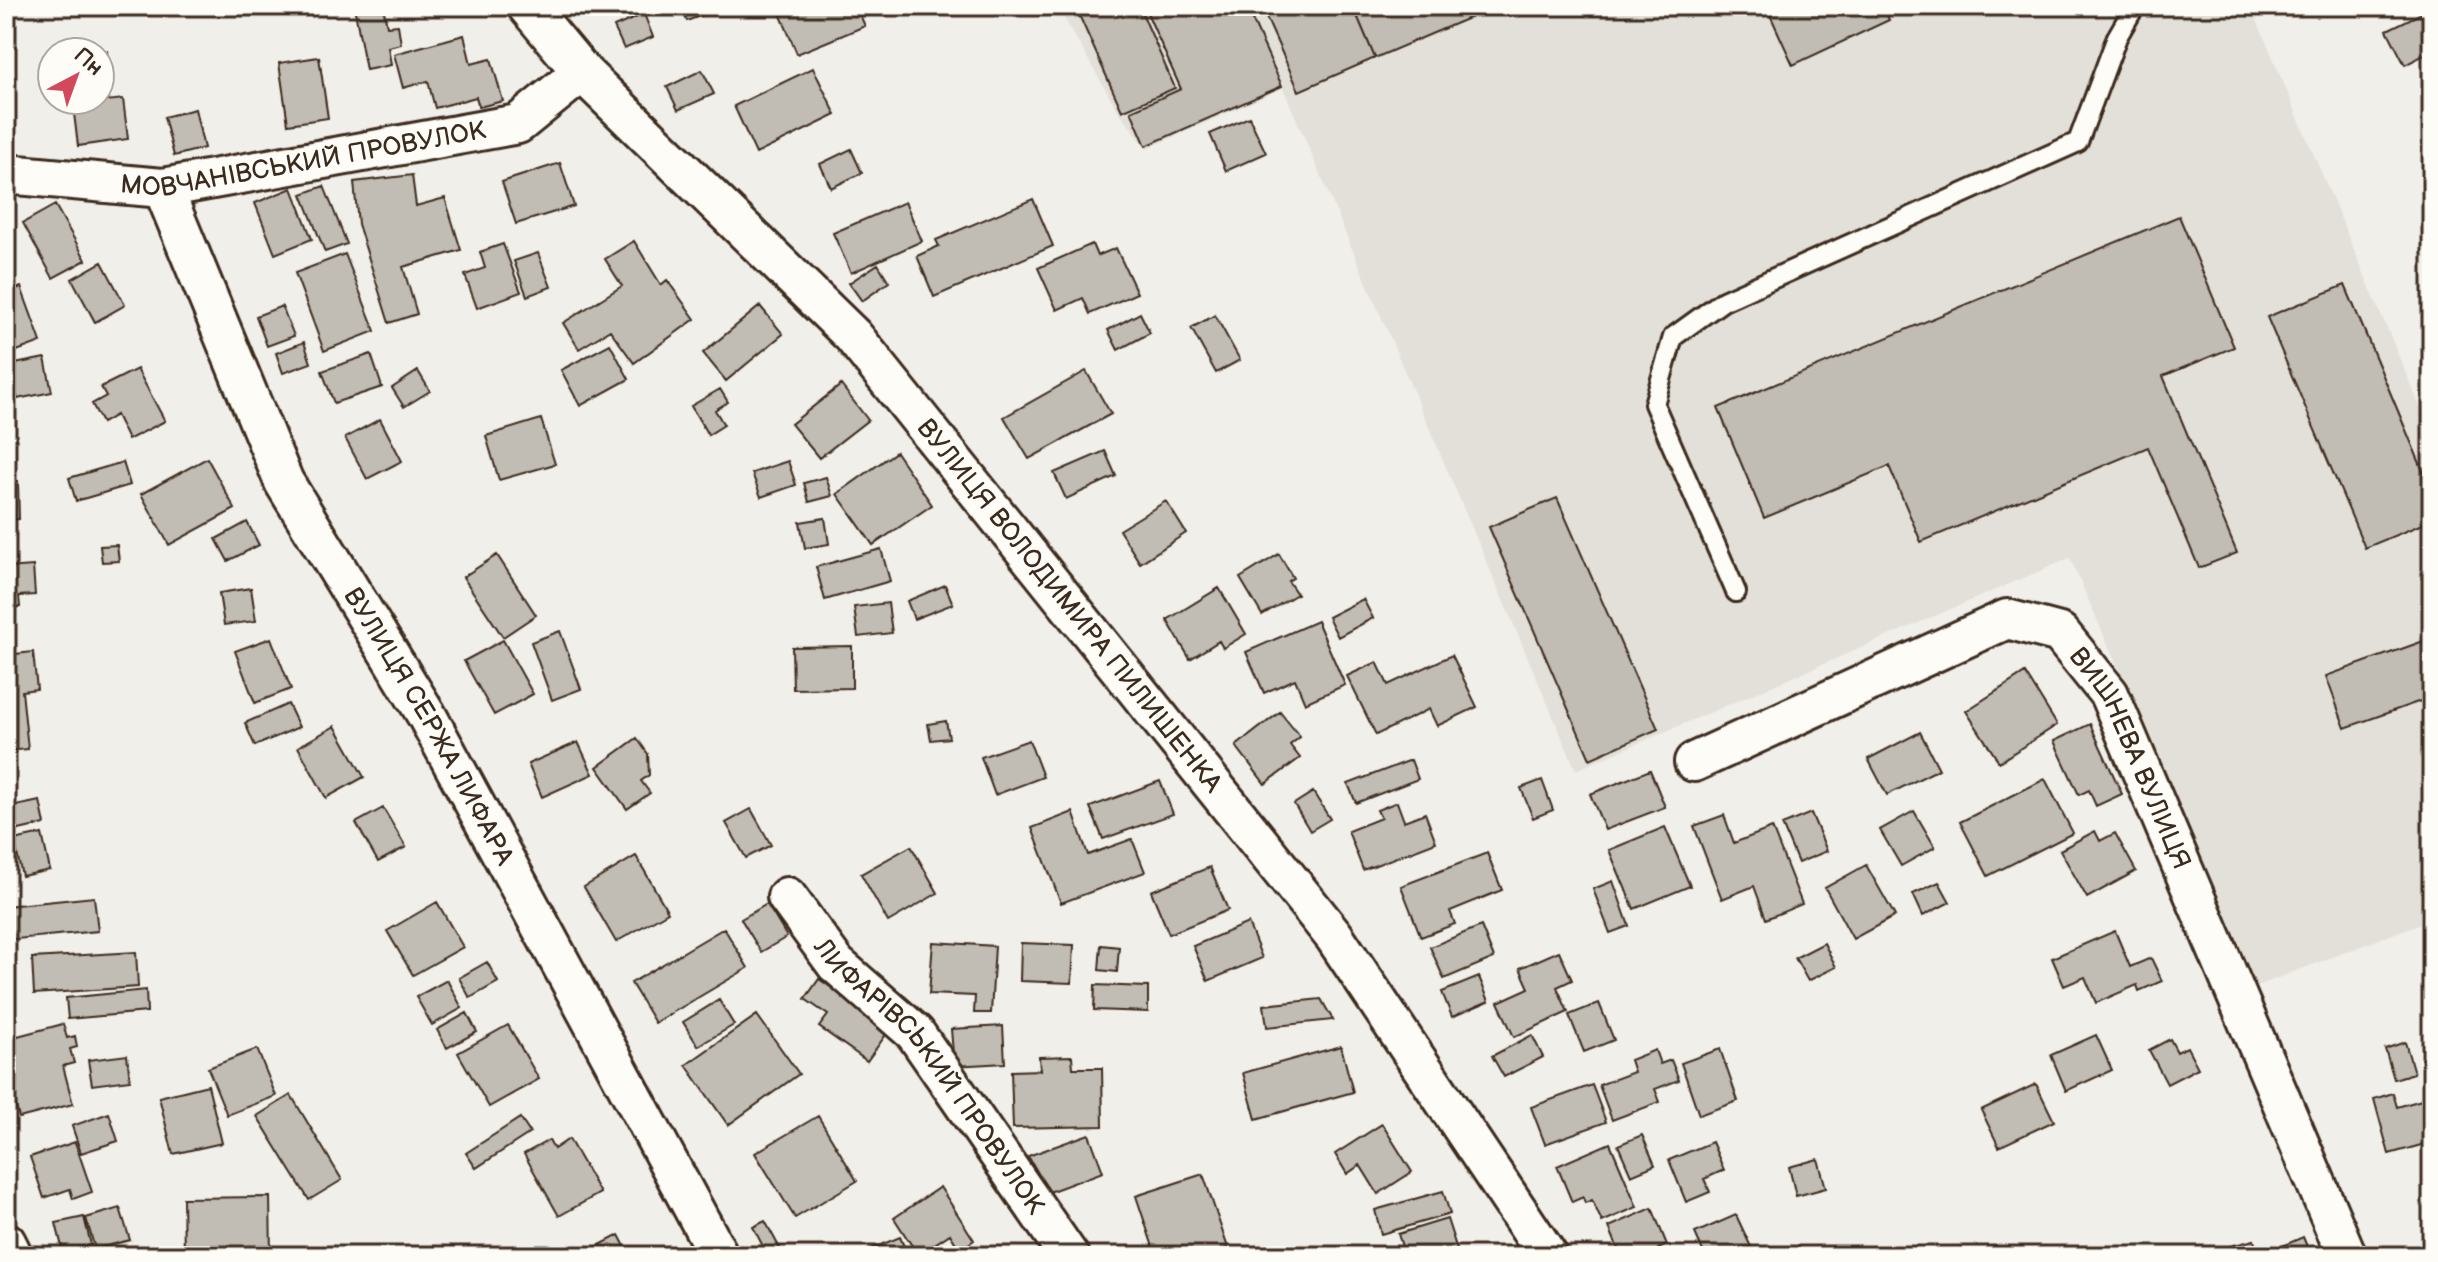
<svg xmlns="http://www.w3.org/2000/svg" width="2438" height="1262" font-family="'Balsamiq Sans',sans-serif">
<style>
.built{fill:#e3e0da}
.building{fill:#c1bcb4;stroke:#3b2a1e;stroke-width:2}
.lines{fill:none;stroke-linecap:round;stroke-linejoin:round}
.service-casing{stroke:#3b2a1e;stroke-width:24}
.minor-casing{stroke:#3b2a1e;stroke-width:44}
.service{stroke:#fdfcf7;stroke-width:18}
.minor{stroke:#fdfcf7;stroke-width:38}
.labels{text-anchor:middle;dominant-baseline:central;stroke-width:8;stroke-linejoin:round;paint-order:stroke}
.street-label{font-size:26px;fill:#3b2a1e;stroke:#fdfcf7}
</style>
<rect width="100%" height="100%" fill="#f1efea"/>
<filter id="ink" filterUnits="userSpaceOnUse"><feTurbulence type="fractalNoise" baseFrequency=".0125" numOctaves="2"/><feDisplacementMap in="SourceGraphic" scale="16" xChannelSelector="R" yChannelSelector="G"/><feConvolveMatrix kernelMatrix="1 2 1 2 8 2 1 2 1" color-interpolation-filters="sRGB"/></filter>
<g filter="url(#ink)">
<path class="built" d="M1057 6H2251L2432 435V919L2257 986 2070 558 1576 770 1283 88 1147 149 1117 109Z"/>
<path class="building" d="M354 6H383L387 26 398 25 401 44 388 47 391 65 366 70Z
M681 6H726L687 21Z
M777 6H856L865 26 797 54Z
M1075 6H1139L1175 88 1122 111Z
M1144 6H1246L1282 86 1146 146 1131 111 1181 89Z
M1261 6H1353L1375 58 1299 91Z
M1353 6H1497L1375 58Z
M1766 6H1883L1889 20 1793 65Z
M2432 8V51L2405 65 2387 30Z
M644 14 653 37 624 49 614 27Z
M464 35 471 64 491 59 503 101 479 107 476 97 435 108 428 81 403 88 394 54Z
M107 51 109 81 100 82V52H82Z
M319 57 328 118 288 124 279 63Z
M813 68 836 115 756 154 734 106Z
M702 70 714 94 678 110 667 87Z
M123 99 128 139 78 146 73 105Z
M195 109 204 148 174 156 164 117Z
M1249 117 1266 153 1226 171 1210 134Z
M851 149 862 173 831 188 820 164Z
M560 163 574 206 516 224 502 182Z
M412 175 416 206 445 198 461 250 403 267 417 314 389 323 358 224 354 182Z
M324 186 347 244 325 252 302 194Z
M292 188 312 239 275 254 255 203Z
M1033 199 1053 246 934 297 917 256 939 246 936 240Z
M905 202 922 241 851 273 833 233Z
M55 205 86 260 53 278 23 223Z
M2179 216 2234 347 2163 376 2237 553 2199 568 2148 447 1921 542 1889 466 1764 518 1718 408Z
M634 241 661 285 667 280 695 319 634 363 610 330 579 349 563 323 622 286 605 259Z
M503 244 521 292 477 308 465 275 485 268 480 252Z
M1092 244 1097 256 1116 248 1137 293 1090 314 1083 298 1057 310 1038 268Z
M538 253 551 287 527 296 514 261Z
M345 254 375 331 324 351 295 273Z
M102 262 125 305 95 322 72 279Z
M878 264 889 282 862 301 849 283Z
M2345 285 2432 492V520L2365 548 2267 317Z
M21 287 41 342 6 355V293Z
M282 306 294 336 267 346 256 316Z
M760 306 783 334 726 381 703 353Z
M1140 313 1150 333 1118 350 1108 330Z
M1215 315 1240 360 1216 373 1191 328Z
M304 342 311 363 283 373 276 353Z
M610 344 629 379 580 406 561 370Z
M371 354 382 387 334 403 322 371Z
M45 358 52 392 17 399 10 365Z
M137 369 165 421 128 440 116 415 102 423 92 404 106 396 101 387Z
M418 371 430 391 404 407 392 388Z
M1086 371 1111 414 1029 459 1004 417Z
M841 385 868 420 819 458 791 424Z
M720 389 728 402 715 410 724 425 708 435 691 406Z
M380 419 402 461 367 479 345 438Z
M541 419 555 464 499 480 486 436Z
M1105 451 1116 476 1066 499 1054 473Z
M896 452 932 505 873 545 837 494Z
M207 458 235 509 169 545 141 494Z
M788 461 796 485 761 497 752 473Z
M123 462 130 485 76 501 69 478Z
M826 477 832 496 809 502 804 483Z
M6 481H18L19 519 6 520Z
M1557 498 1658 729 1590 759 1489 527Z
M1166 501 1186 533 1140 563 1119 530Z
M825 518 829 544 805 548 800 522Z
M247 522 259 545 228 561 216 539Z
M117 545 119 561 102 562 100 546Z
M881 549 890 581 825 600 816 567Z
M1279 554 1293 578 1288 581 1297 594 1262 615 1240 578Z
M497 555 536 615 503 637 463 577Z
M33 566 35 595 19 596 20 607 6 608V568Z
M945 585 953 604 914 619 907 601Z
M251 588 256 621 224 625 219 593Z
M1219 588 1246 634 1223 648 1219 641 1190 659 1167 620Z
M1363 599 1373 618 1338 637 1328 617Z
M888 603 892 633 858 637 854 607Z
M1317 621 1345 685 1305 703 1295 679 1264 693 1246 652Z
M560 631 581 689 552 700 531 642Z
M271 638 291 689 255 703 235 651Z
M2432 638V697L2345 728 2326 676Z
M503 640 533 694 494 715 464 661Z
M852 646V688L793 689 792 647Z
M33 652 37 689 22 691 28 749 6 751V655Z
M1452 655 1477 707 1437 726 1429 709 1376 735 1347 676 1377 662 1388 685Z
M2025 673 2057 725 1999 762 1966 711Z
M288 704 299 727 255 746 245 723Z
M1280 712 1300 737 1290 745 1300 758 1265 784 1236 746Z
M946 721 949 738 931 740 928 724Z
M2090 724 2122 794 2096 806 2089 790 2079 795 2054 741Z
M335 726 364 777 326 798 298 747Z
M1920 732 1939 769 1887 795 1868 759Z
M637 738 648 754 649 775 641 781 650 793 627 809 597 767Z
M1029 740 1043 777 995 795 981 757Z
M578 742 593 774 542 797 528 764Z
M1411 760 1418 779 1356 803 1348 784Z
M1650 770 1665 807 1605 830 1590 794Z
M2045 779 2073 833 1988 876 1960 822Z
M1542 780 1553 810 1533 818 1521 788Z
M1160 781 1173 814 1103 839 1090 807Z
M1313 792 1330 819 1310 831 1294 804Z
M40 801 45 824 10 832 6 808Z
M1397 802 1404 821 1425 813 1436 842 1363 870 1348 831 1381 818 1377 810Z
M383 808 406 847 378 862 356 823Z
M751 809 771 845 746 858 726 823Z
M1914 811 1935 847 1901 866 1880 830Z
M1073 812 1088 855 1132 839 1145 872 1061 903 1032 828Z
M1811 813 1827 851 1798 863 1782 825Z
M1724 815 1734 843 1772 828 1802 904 1766 919 1754 886 1722 899 1694 826Z
M1665 827 1690 886 1634 909 1609 850Z
M2095 831 2100 841 2115 833 2136 871 2087 898 2060 850Z
M42 834 50 870 22 876 14 840Z
M911 846 938 893 888 922 861 874Z
M1487 853 1502 890 1450 911 1455 924 1421 937 1401 886Z
M636 856 668 912 616 942 584 887Z
M1866 865 1895 916 1853 939 1825 888Z
M1210 867 1228 910 1169 934 1151 891Z
M1613 881 1629 926 1610 933 1593 889Z
M1939 882 1950 902 1923 916 1913 894Z
M94 897 98 931 6 940V906Z
M437 902 463 947 413 975 387 931Z
M767 904 787 937 761 952 741 919Z
M1248 923 1262 958 1208 981 1193 946Z
M1481 926 1494 958 1444 979 1430 947Z
M724 928 748 968 655 1023 631 983Z
M2115 931 2130 967 2151 958 2162 981 2139 991 2137 985 2096 1003 2085 977 2064 986 2052 958Z
M933 942 995 946 991 1013H974L975 996 929 994Z
M1021 943 1074 945 1072 983 1020 981Z
M1824 943 1836 967 1808 981 1795 958Z
M1101 945 1119 947 1117 972 1099 970Z
M1559 951 1572 980 1557 987 1568 1012 1514 1037 1498 1002 1529 988 1520 968Z
M136 952 138 987 34 994 32 958Z
M487 962 498 982 470 998 459 978Z
M1479 977 1489 1001 1452 1017 1442 992Z
M819 979 890 1029 867 1061 819 1027 828 1015 805 999Z
M447 980 462 1008 432 1025 416 997Z
M1095 985 1148 987V1012L1094 1010Z
M146 990 147 1012 68 1019 66 998Z
M1321 999 1333 1020 1267 1027 1264 1005Z
M719 1000 734 1025 698 1046 683 1022Z
M1599 1003 1614 1040 1584 1052 1569 1015Z
M467 1013 477 1032 447 1048 437 1030Z
M757 1015 799 1074 728 1125 686 1065Z
M63 1024 67 1038 75 1036 77 1047 70 1049 74 1063 63 1066 73 1104 19 1118 6 1068V1039Z
M508 1025 539 1079 489 1107 458 1053Z
M1003 1026 1005 1063 954 1066 951 1029Z
M1532 1035 1543 1057 1504 1077 1492 1056Z
M2096 1035 2112 1070 2066 1091 2051 1055Z
M2170 1039 2177 1052 2187 1047 2198 1068 2167 1084 2149 1050Z
M2405 1042 2414 1073 2394 1079 2385 1049Z
M1341 1046 1353 1092 1256 1119 1243 1073Z
M257 1049 276 1096 227 1115 208 1068Z
M1720 1049 1738 1101 1699 1115 1681 1063Z
M1655 1050 1660 1064 1671 1060 1679 1080 1655 1089 1660 1102 1612 1120 1599 1085 1634 1072 1630 1060Z
M127 1055 130 1080 92 1085 88 1060Z
M1072 1056 1073 1068H1102L1103 1126 1013 1128 1011 1071 1040 1070 1039 1057Z
M2036 1084 2054 1121 1999 1147 1981 1110Z
M208 1085 222 1143 173 1154 159 1097Z
M1592 1085 1606 1122 1545 1144 1531 1107Z
M2393 1093 2397 1107 2425 1099 2432 1142 2389 1154 2374 1099Z
M291 1095 342 1180 309 1200 257 1116Z
M109 1113 118 1141 81 1153 72 1126Z
M818 1116 857 1181 795 1218 755 1153Z
M520 1118 530 1133 476 1168 466 1153Z
M1382 1124 1412 1172 1378 1194 1360 1165 1347 1174 1335 1154Z
M1089 1134 1103 1172 1049 1192 1028 1156Z
M1642 1135 1655 1165 1631 1175 1618 1145Z
M569 1139 600 1193 559 1216 524 1154 549 1140 554 1149Z
M75 1142 92 1192 73 1199 70 1189 44 1198 30 1157Z
M1712 1142 1724 1170 1704 1179 1710 1192 1686 1202 1669 1160Z
M1610 1143 1637 1207 1602 1222 1592 1200 1585 1203 1583 1197 1572 1202 1557 1166Z
M1818 1159 1826 1188 1796 1196 1789 1167Z
M1203 1174 1228 1248 1205 1256H1156L1136 1196Z
M940 1187 974 1240 960 1250 950 1234 918 1255 894 1218Z
M1443 1191 1450 1214 1381 1234 1375 1210Z
M270 1197 271 1256H245V1252L184 1253 183 1198Z
M120 1208 130 1240 95 1249 86 1218Z
M1652 1208 1667 1245 1658 1249 1659 1256H1621L1609 1227Z
M1736 1215 1751 1247 1731 1256H1705L1695 1233Z
M84 1217 91 1245 63 1251 56 1223Z
M1447 1219 1459 1256H1405L1398 1234Z
M765 1221 783 1254 780 1256H768L753 1227Z
M619 1235 630 1256H579Z
M900 1237 908 1256H854Z
M2303 1237 2311 1256H2284L2280 1247Z
M2254 1240 2258 1256H2192Z"/>
<g class="lines">
<g class="service-casing">
<path id="service" d="M1736 592 1654 404 1673 337 1723 301 2078 142 2117 37 2135 6"/>
</g>
<g class="minor-casing">
<g id="minor">
<path id="s1" d="M527 6 582 72 853 336 1334 936 1548 1256"/>
<path id="s2" d="M6 174 163 188 518 124 582 72"/>
<path id="s3" d="M163 188 284 482 426 714 719 1256"/>
<path id="s4" d="M1694 762 2007 619 2060 633 2109 694 2347 1256"/>
<path id="s5" d="M787 897 836 964 915 1033 1069 1256"/>
<path d="M6 1242 13 1256"/>
</g>
</g>
<use href="#service" class="service"/>
<use href="#minor" class="minor"/>
</g>
</g>
<g class="labels">
<g class="street-label">
<text stroke="none"><textPath href="#s2" startOffset="300">МОВЧАНІВСЬКИЙ ПРОВУЛОК</textPath></text>
<text stroke="none"><textPath href="#s1" startOffset="810">ВУЛИЦЯ ВОЛОДИМИРА ПИЛИШЕНКА</textPath></text>
<text stroke="none"><textPath href="#s3" startOffset="602">ВУЛИЦЯ СЕРЖА ЛИФАРА</textPath></text>
<text stroke="none"><textPath href="#s4" startOffset="544">ВИШНЕВА ВУЛИЦЯ</textPath></text>
<text stroke="none"><textPath href="#s5" startOffset="230">ЛИФАРІВСЬКИЙ ПРОВУЛОК</textPath></text>
</g>
</g>
<rect width="2438" height="1262" fill="none" stroke="#fdfcf7" stroke-width="32"/>
<rect x="16" y="16" width="2406" height="1230" fill="none" stroke="#3b2a1e" stroke-width="3" filter="url(#ink)"/>
<g transform="translate(76 76) rotate(41)"><circle r="38" fill="#fdfcf7" stroke="#afa8a0" stroke-width="2"/>
<path d="M0-6L14 30L0 20L-14 30Z" fill="#d1495b"/>
<text y="-12" font-size="22" font-weight="bold" text-anchor="middle" fill="#3b2a1e">Пн</text>
</g>
</svg>
